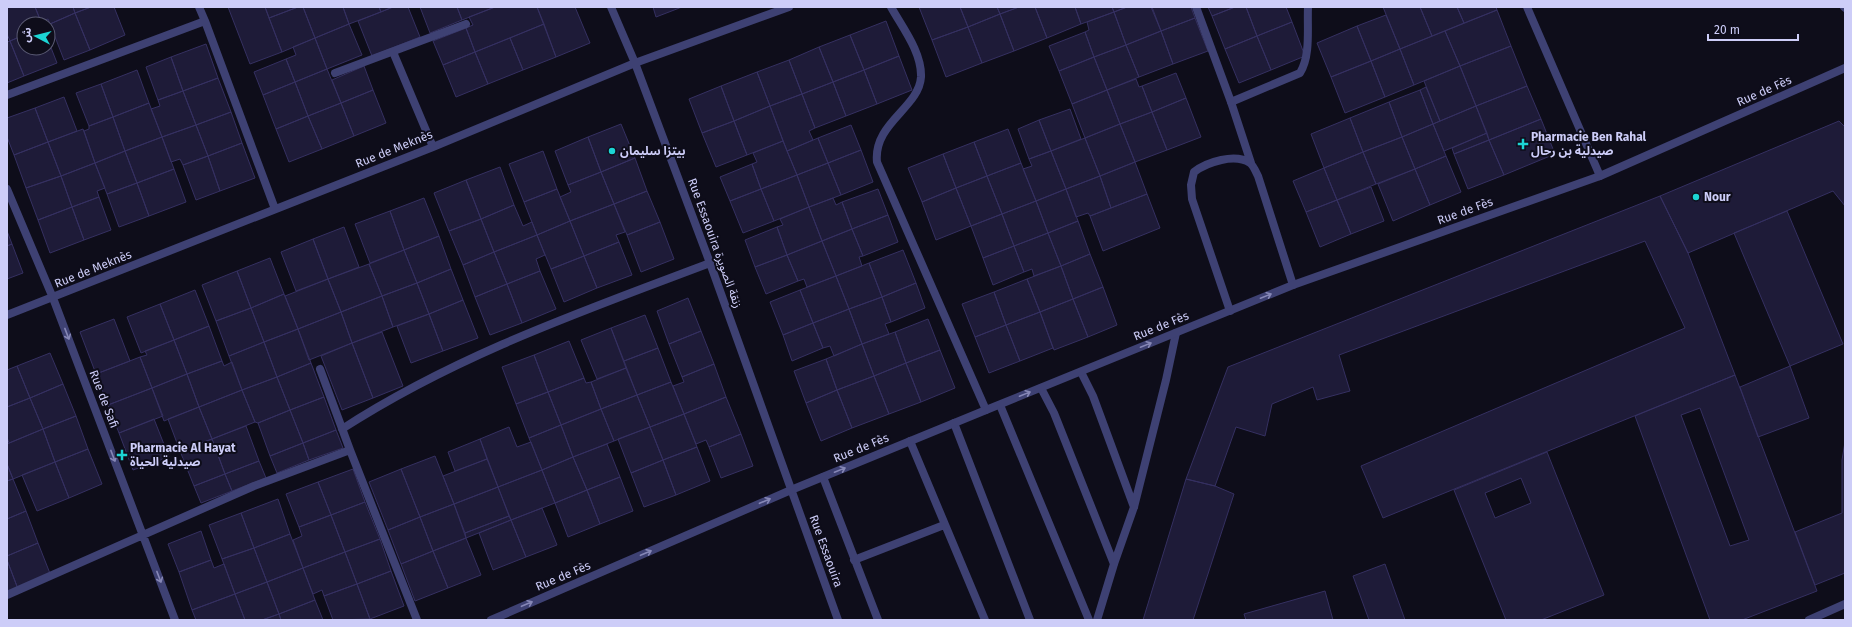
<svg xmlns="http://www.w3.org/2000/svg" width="1852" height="627" font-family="'Fira Sans','Noto Sans Arabic',sans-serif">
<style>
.building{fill:#1e1b38;stroke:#353061;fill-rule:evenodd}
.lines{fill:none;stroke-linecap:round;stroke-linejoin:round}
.service{stroke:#3e4173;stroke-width:8}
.minor{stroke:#3e4173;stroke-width:8}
.tertiary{stroke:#3e4173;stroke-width:8}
.oneway{stroke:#8687b6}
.poi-dot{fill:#1cd5d4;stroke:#0e0d1a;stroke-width:1.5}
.labels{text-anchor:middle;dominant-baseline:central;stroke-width:4;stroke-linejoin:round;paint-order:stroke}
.street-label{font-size:12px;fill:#cdcdf8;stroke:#0e0d1a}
.poi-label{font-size:12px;font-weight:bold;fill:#cdcdf8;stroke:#0e0d1a;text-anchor:start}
</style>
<rect width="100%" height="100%" fill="#0e0d1a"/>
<path class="building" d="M7 7H35L42 24H24V35L10 41 7 34Z
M35 7H73L75 13 50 24 48 19 41 22Z
M73 7H91L75 13Z
M91 7H114L125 35 90 50 75 13Z
M228 7H265L282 52 250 64Z
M265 7H298L269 18Z
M298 7H303L315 38 282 52 269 18Z
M303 7H343L349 24 315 38Z
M343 7H379L381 12 349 24Z
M379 7H393L381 12Z
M393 7H408L420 37 372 56 358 21Z
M420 7H457L462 20 430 33Z
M457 7H495L462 20Z
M495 7H537L544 24 475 52 466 28 473 25 469 17Z
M537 7H575L590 43 556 57Z
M653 7H682L656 17Z
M919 7H960L968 27 932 40Z
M960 7H997L1000 14 968 27Z
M997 7H1019L1000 14Z
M1019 7H1035L1047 38 1014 51 1000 14Z
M1035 7H1075L1081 24 1047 38Z
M1075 7H1112L1114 12 1081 24Z
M1112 7H1127L1114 12Z
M1127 7H1151L1161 31 1126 45 1114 12Z
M1152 7H1191L1195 18 1161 31Z
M1208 7H1235L1212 16Z
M1235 7H1246L1257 36 1225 49 1212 16Z
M1246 7H1286L1292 22 1257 36Z
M1383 7H1420L1432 36 1400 49Z
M1420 7H1457L1464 23 1432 36Z
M1457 7H1496L1497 10 1464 23Z
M1497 10 1511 46 1460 66 1445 31Z
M1114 12 1126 45 1094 57 1085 32 1089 30 1087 22Z
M75 13 90 50 64 60 50 24Z
M1000 14 1014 51 982 63 968 27Z
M1386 15 1400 49 1371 61 1357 26Z
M1195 18 1208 51 1173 64 1161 31Z
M886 21 899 56 864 70 850 35Z
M1292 22 1305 56 1271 70 1257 36Z
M349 24 362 55 327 69 315 38Z
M544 24 556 57 523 70 510 38Z
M1357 26 1371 61 1331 77 1317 43Z
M968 27 982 63 946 77 932 40Z
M466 28 475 52 443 65 433 41Z
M1161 31 1173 64 1139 77 1126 45Z
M1445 31 1460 66 1414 85 1400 49Z
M1085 32 1094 57 1059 71 1049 46Z
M24 35V48H48V40L57 63 24 76 10 41Z
M850 35 864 70 833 82 819 47Z
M1257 36 1271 70 1239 83 1225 49Z
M315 38 327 69 295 82 286 59 296 55 293 47Z
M510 38 523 70 488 84 475 52Z
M10 41 24 76 7 83V42Z
M206 44 218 78 183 91 171 57Z
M1126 45 1139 77 1107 90 1094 57Z
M1511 46 1527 86 1476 106 1460 66Z
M819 47 833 82 802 94 789 60Z
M1400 49 1414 85 1385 97 1371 61Z
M475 52 488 84 456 97 443 65Z
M899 56 912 90 877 104 864 70Z
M171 57 183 91 158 100 146 67Z
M1094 57 1107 90 1072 104 1059 71Z
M286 59 295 82 263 95 254 72Z
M789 60 802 94 770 106 757 72Z
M1371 61 1385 97 1345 113 1331 77Z
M364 66 373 90 341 103 332 80Z
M1460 66 1476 106 1440 121 1424 81Z
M327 69 341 103 308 116 295 82Z
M137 70 149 103 113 117 101 84Z
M864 70 877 104 846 116 833 82Z
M757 72 770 106 734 121 721 86Z
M1176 73 1186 98 1152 112 1142 86Z
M218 78 231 112 196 125 183 91Z
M1136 79 1139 87 1142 86 1152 112 1120 124 1107 90Z
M295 82 308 116 276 129 263 95Z
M833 82 846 116 815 128 802 94Z
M101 84 113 117 89 126 76 93Z
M721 86 734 121 702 133 689 99Z
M1527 86 1541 119 1489 140 1476 106Z
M1426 87 1440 121 1433 124 1420 90Z
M373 90 386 123 354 136 341 103Z
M1107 90 1120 124 1085 138 1072 104Z
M1420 90 1433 124 1402 137 1389 102Z
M183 91 196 125 162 137 151 109 160 106 158 100Z
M802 94 815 128 809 131 813 140 787 151 770 106Z
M64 97 77 131 48 142 35 108Z
M1186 98 1201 137 1167 150 1152 112Z
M1389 102 1402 137 1363 152 1350 118Z
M149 103 162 137 125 151 113 117Z
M341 103 354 136 322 149 308 116Z
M770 106 783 141 747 155 734 121Z
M1476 106 1487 133 1444 151 1433 124Z
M35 108 48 142 14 155 7 137V118Z
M1070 109 1081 139 1051 151 1039 120Z
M231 112 242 143 208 156 196 125Z
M1152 112 1167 150 1135 162 1120 124Z
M308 116 322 149 289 162 276 129Z
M113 117 125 151 95 163 84 131 89 129V126Z
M1350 118 1363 152 1324 168 1311 134Z
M1541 119 1555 154 1504 175 1489 140Z
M1039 120 1051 151 1029 159 1018 129Z
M734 121 747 155 716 167 702 133Z
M1839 121 1845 127V206L1833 191 1688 253 1660 196Z
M621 124 635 158 601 172 588 137Z
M1120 124 1135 162 1100 176 1085 138Z
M1433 124 1446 156 1415 169 1402 137Z
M196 125 208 156 183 165 180 159 171 162 162 137Z
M851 125 861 150 828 163 818 138Z
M83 129 95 163 61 176 48 142Z
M1008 129 1021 163 987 176 974 142Z
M1487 133 1489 140 1454 154 1452 148Z
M162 137 174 169 137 183 125 151Z
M588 137 601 172 568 185 555 151Z
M1402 137 1415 169 1376 184 1363 152Z
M818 138 828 163 797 175 787 151Z
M1085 138 1100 176 1066 189 1051 151Z
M1489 140 1504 175 1468 189 1454 154Z
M783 141 797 175 761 189 752 164 757 162 753 153Z
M48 142 61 176 26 188 14 155Z
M974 142 987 176 956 188 943 154Z
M242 143 255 178 220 191 208 156Z
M861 150 873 182 841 195 828 163Z
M125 151 137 183 107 194 95 163Z
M543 151 557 189 524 202 509 164Z
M1051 151 1066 189 1036 201 1023 169 1032 166 1029 159Z
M1363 152 1376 184 1337 200 1324 168Z
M943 154 956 188 922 202 908 168Z
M208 156 220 191 196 200 183 165Z
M1446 156 1461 192 1430 205 1415 169Z
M635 158 647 191 614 204 601 172Z
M1135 162 1147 194 1111 208 1100 176Z
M95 163 105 188 97 191 99 197 72 207 61 176Z
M828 163 841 195 809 207 797 175Z
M1021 163 1036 201 1002 214 987 176Z
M752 164 761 189 730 201 720 177Z
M500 167 514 205 481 219 466 180Z
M1324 168 1337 200 1306 212 1293 181Z
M174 169 186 202 149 216 137 183Z
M1415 169 1430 205 1393 221 1378 184Z
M601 172 614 204 570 221 560 197 571 192 568 185Z
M797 175 809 207 774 221 761 189Z
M61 176 72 207 38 220 26 188Z
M987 176 1002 214 971 226 956 188Z
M1100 176 1111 208 1090 216 1088 213 1076 217 1066 189Z
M466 180 481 219 449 231 434 193Z
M137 183 149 216 119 227 107 194Z
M1371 187 1384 221 1351 234 1337 200Z
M956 188 971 226 936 240 922 202Z
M557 189 570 221 537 235 524 202Z
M761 189 774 221 743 233 730 201Z
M878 189 888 215 852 229 842 202Z
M1066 189 1078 221 1048 233 1036 201Z
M647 191 660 222 627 235 614 204Z
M1147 194 1160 228 1103 251 1090 216Z
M1660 196 1688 253 1735 375 1383 518 1361 466 1685 328 1645 241 1339 355 1350 391 1317 400 1313 387 1272 404 1265 436 1236 427 1215 486 1186 479 1228 367Z
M99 197 111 230 84 240 72 207Z
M424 198 439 236 404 250 390 211Z
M833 198 836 205 842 202 852 229 822 241 809 207Z
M1337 200 1351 234 1320 247 1306 212Z
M1036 201 1048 233 1014 246 1002 214Z
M614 204 625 232 616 235 619 242 584 256 570 221Z
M514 205 523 226 532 222 537 235 494 252 481 219Z
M72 207 84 240 50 253 38 220Z
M809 207 822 241 787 255 777 227 783 225 780 219Z
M390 211 404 250 370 263 355 224Z
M1787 211 1843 344 1790 366 1734 233Z
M1002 214 1014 246 983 258 971 226Z
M888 215 898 242 863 256 852 229Z
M481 219 494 252 463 265 449 231Z
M570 221 584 256 551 269 537 235Z
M1078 221 1090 254 1061 266 1048 233Z
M660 222 674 259 641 272 627 235Z
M344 227 359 267 328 279 313 239Z
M777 227 787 255 755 267 745 240Z
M852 229 863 256 859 257 862 266 836 276 822 241Z
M7 231 12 244 7 246Z
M1048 233 1061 266 1034 276 1032 269 1024 272 1014 246Z
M537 235 545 255 536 259 540 271 507 284 494 252Z
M439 236 451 269 417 283 404 250Z
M313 239 328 279 296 291 281 252Z
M822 241 836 276 807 287 804 279 798 281 787 255Z
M619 242 632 275 597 288 584 256Z
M12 244 23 273 7 279V246Z
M1014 246 1024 272 993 285 983 258Z
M404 250 417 283 382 296 369 264Z
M903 250 916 283 882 297 869 263Z
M494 252 507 284 475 297 463 265Z
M1090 254 1103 287 1073 299 1061 266Z
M787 255 798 281 766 294 755 267Z
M584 256 597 288 564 302 551 269Z
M270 258 284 294 251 308 237 271Z
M869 263 882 297 849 309 836 276Z
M369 264 382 296 341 312 328 279Z
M1061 266 1073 299 1040 312 1027 279Z
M451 269 463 300 429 314 417 283Z
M237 271 251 308 216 321 202 285Z
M540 271 556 309 522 323 507 284Z
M836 276 849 309 813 323 800 290Z
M328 279 341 312 298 329 285 296Z
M1027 279 1040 312 1006 325 994 292Z
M417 283 429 314 393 327 382 296Z
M916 283 925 308 891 322 882 297Z
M507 284 522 323 490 335 475 297Z
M1103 287 1117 325 1088 337 1073 299Z
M195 290 209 326 174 340 160 304Z
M800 290 813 323 783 335 770 302Z
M994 292 1006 325 975 337 962 304Z
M284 294 298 329 264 342 251 308Z
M382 296 393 327 352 343 341 312Z
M882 297 891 322 885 324 889 334 862 344 849 309Z
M688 298 701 331 669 344 657 311Z
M1073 299 1088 337 1054 350 1040 312Z
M463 300 478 338 443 351 429 314Z
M160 304 174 340 141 353 127 317Z
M251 308 264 342 229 356 216 321Z
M849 309 862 344 834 356 830 346 823 348 813 323Z
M341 312 352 343 309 360 298 329Z
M1040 312 1053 348 1020 361 1006 325Z
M429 314 443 351 411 363 397 326Z
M645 315 658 348 624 361 611 328Z
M114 319 130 361 96 374 80 332Z
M928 319 940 350 906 363 895 332Z
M813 323 823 348 792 361 783 335Z
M1006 325 1020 361 989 373 975 337Z
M209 326 222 361 187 374 174 340Z
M611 328 626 368 597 379 581 340Z
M298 329 311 363 277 377 264 342Z
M701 331 714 364 682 377 669 344Z
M382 332 403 386 373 398 352 343Z
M895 332 906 363 874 376 862 344Z
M174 340 187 374 152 388 140 357 147 355 145 351Z
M569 341 584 378 548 392 534 355Z
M264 342 277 377 242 390 229 356Z
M352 343 373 398 342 410 321 356Z
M862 344 874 376 837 390 826 359Z
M658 348 671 382 637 395 624 361Z
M940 350 955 388 921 402 906 363Z
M50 353 63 384 30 398 17 366Z
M534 355 548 392 516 404 502 367Z
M140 357 152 388 108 405 96 374Z
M826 359 837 390 806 403 794 371Z
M222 361 224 366 232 362 242 390 199 407 187 374Z
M311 363 324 397 290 410 277 377Z
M906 363 921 402 889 414 874 376Z
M714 364 726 397 684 414 673 386 684 382 682 377Z
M17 366 30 398 7 407V370Z
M1790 366 1809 418 1758 437 1740 387Z
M626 368 637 395 601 409 591 382Z
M187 374 199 407 164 421 152 388Z
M1735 375 1817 591 1742 620H1710L1635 416ZM1700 408 1749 540 1730 546 1681 415Z
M874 376 889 414 852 428 837 390Z
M277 377 290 410 258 423 255 422 242 390Z
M584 378 586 383 591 382 601 409 561 425 548 392Z
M671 382 684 414 650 427 637 395Z
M63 384 76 416 43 429 30 398Z
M152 388 163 416 119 433 108 405Z
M242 390 255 422 212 439 199 407Z
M837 390 852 428 821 441 806 403Z
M548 392 561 425 529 438 516 404Z
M637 395 650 427 614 441 601 409Z
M324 397 336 430 303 443 290 410Z
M726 397 741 434 709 447 706 440 696 444 684 414Z
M30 398 43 429 9 443 7 437V407Z
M199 407 212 439 180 451 168 419Z
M601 409 614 441 573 457 561 425Z
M290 410 303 443 270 456 258 423Z
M684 414 697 447 663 460 650 427Z
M76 416 88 449 55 462 43 429Z
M154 419 169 457 133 470 119 433Z
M561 425 573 457 542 470 529 438Z
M246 426 259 461 225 474 212 439Z
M509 427 517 447 531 442 542 470 498 487 480 439Z
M650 427 663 460 631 473 618 439Z
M43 429 55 462 13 479 7 464V444Z
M336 430 343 448 309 460 303 443Z
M741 434 753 466 721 478 709 447Z
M212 439 225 474 194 486 180 451Z
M480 439 487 459 455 471 448 452Z
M1845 442V573L1815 585 1795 532 1842 513V460Z
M303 443 309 460 277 473 270 456Z
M607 444 620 477 587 490 573 457Z
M697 447 710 481 676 495 663 460Z
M88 449 102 484 69 498 55 462Z
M1547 452 1604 595 1541 620H1506L1454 490ZM1521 478 1531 503 1495 518 1485 493Z
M435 456 454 504 420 517 401 469Z
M573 457 587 490 555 503 542 470Z
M487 459 498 487 454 504 443 476Z
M663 460 676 495 644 507 631 473Z
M259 461 266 478 232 491 225 474Z
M55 462 69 498 37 511 22 475Z
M7 464 13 479 7 481Z
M353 469 365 502 331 515 318 482Z
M401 469 420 517 388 530 369 482Z
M542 470 555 503 511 520 498 487Z
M225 474 232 491 201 503 194 486Z
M620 477 633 511 600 524 587 490Z
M13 479 26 511 7 519V481Z
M1186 479 1215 486 1234 494 1193 620H1143Z
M318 482 331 515 299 527 286 494Z
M498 487 509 516 465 533 454 504Z
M587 490 600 524 568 537 555 503Z
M278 499 290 534 254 548 241 513Z
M365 502 380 539 345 552 331 515Z
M454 504 466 538 433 551 420 517Z
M542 508 557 545 526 557 511 520Z
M26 511 38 543 7 556V519Z
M241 513 254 548 222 559 209 525Z
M331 515 345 552 303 568 293 540 302 536 299 527Z
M509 516 511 520 466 538 465 533Z
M420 517 433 551 401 564 388 530Z
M511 520 526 557 493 570 479 533Z
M201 531 211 560 179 572 168 544Z
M290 534 303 568 267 582 254 548Z
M466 538 481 575 448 588 433 551Z
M380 539 391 571 357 584 345 552Z
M38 543 51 576 18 589 7 560V556Z
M254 548 267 582 235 594 222 559Z
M433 551 448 588 415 601 401 564Z
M345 552 357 584 324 596 322 590 313 594 303 568Z
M7 560 18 589 7 594Z
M211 560 214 568 224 564 235 594 192 610 179 572Z
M1385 564 1405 620H1369L1353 576Z
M303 568 315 600 279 614 267 582Z
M391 571 404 606 370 619 357 584Z
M267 582 279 614 262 620H245L235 594Z
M357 584 370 619 333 620 324 596Z
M1325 591 1333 620H1246L1244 614Z
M235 594 245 620H196L192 610Z
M315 600 323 620H281L279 614Z
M279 614 281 620H262Z"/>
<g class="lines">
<path class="service" d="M1844 7 1845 8
M1231 102 1251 163
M1230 311 1192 199 1191 185 1194 172C1207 162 1235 153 1250 163 1253 165 1256 172 1258 176L1293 285
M1081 372 1093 396 1134 507
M1041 388 1054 413 1114 564
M1000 405 1089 620
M954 423 1030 620
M910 441 985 620
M823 477 878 620
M854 560 944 525
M1097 620 1114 564 1134 507 1166 380 1176 333
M1809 620 1845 604"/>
<path class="minor" d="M611 7 635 63 710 263 838 620
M891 7C902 27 922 52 921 77 919 108 873 123 877 162L986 410
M1196 7 1231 102 1300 73C1311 55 1307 28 1308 7
M1527 7 1600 176
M205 21 275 209
M393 52 433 147
M335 73 466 24
M7 95 205 21 199 7
M7 189 53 298 175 620
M7 315 433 147 635 63 789 7
M320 369 350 450
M342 429C456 355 583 311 710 263
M7 595 254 486 350 450 417 620"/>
<path class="tertiary" d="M491 620 791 490 986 410 1293 285 1600 176 1845 68"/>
</g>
<defs><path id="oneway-shaft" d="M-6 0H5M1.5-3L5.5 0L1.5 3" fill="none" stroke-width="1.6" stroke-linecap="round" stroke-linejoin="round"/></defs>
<g class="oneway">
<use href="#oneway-shaft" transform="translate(1266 296) rotate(-22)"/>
<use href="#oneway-shaft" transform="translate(67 334) rotate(69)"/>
<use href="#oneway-shaft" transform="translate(1146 345) rotate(-22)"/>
<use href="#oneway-shaft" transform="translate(1025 394) rotate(-22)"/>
<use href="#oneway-shaft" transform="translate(113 456) rotate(69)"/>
<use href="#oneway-shaft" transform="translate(840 470) rotate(-22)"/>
<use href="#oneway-shaft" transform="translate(765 501) rotate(-23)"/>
<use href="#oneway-shaft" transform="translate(646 553) rotate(-23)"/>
<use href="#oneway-shaft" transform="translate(159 577) rotate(69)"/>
<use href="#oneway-shaft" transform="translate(527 604) rotate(-23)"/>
</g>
<g class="poi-dot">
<path d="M1521 138h4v4h4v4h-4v4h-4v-4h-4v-4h4z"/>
<circle cx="612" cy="151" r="4"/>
<circle cx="1696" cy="197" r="4"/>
<path d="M120 449h4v4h4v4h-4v4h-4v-4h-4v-4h4z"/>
</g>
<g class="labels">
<g class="street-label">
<text transform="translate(1764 91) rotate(-24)">Rue de Fès</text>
<text transform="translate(394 149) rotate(-22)">Rue de Meknès</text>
<text transform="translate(1465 211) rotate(-20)">Rue de Fès</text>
<text transform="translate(715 243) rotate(70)">Rue Essaouira زنقة الصويرة</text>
<text transform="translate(93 269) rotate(-22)">Rue de Meknès</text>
<text transform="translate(1161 326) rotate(-22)">Rue de Fès</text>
<text transform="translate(104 399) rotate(69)">Rue de Safi</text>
<text transform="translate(861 448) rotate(-22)">Rue de Fès</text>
<text transform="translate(826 551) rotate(70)">Rue Essaouira</text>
<text transform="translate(563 576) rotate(-23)">Rue de Fès</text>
</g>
<g class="poi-label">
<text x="1531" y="137">Pharmacie Ben Rahal<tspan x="1531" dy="14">صيدلية بن رحال</tspan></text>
<text x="620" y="151">بيتزا سليمان</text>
<text x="1704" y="197">Nour</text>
<text x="130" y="448">Pharmacie Al Hayat<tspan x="130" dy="14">صيدلية الحياة</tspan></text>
</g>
</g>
<rect width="1852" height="627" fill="none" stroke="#cdcdf8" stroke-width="16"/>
<g transform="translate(36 36) rotate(277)"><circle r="19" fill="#0e0d1a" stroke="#5a5a73"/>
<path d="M0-3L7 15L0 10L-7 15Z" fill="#1cd5d4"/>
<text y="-6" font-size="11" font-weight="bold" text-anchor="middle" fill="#cdcdf8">ش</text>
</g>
<path d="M1708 34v6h90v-6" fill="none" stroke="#cdcdf8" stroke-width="2"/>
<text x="1714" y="34" font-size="12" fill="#cdcdf8" stroke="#0e0d1a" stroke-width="3" paint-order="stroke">20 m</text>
</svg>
